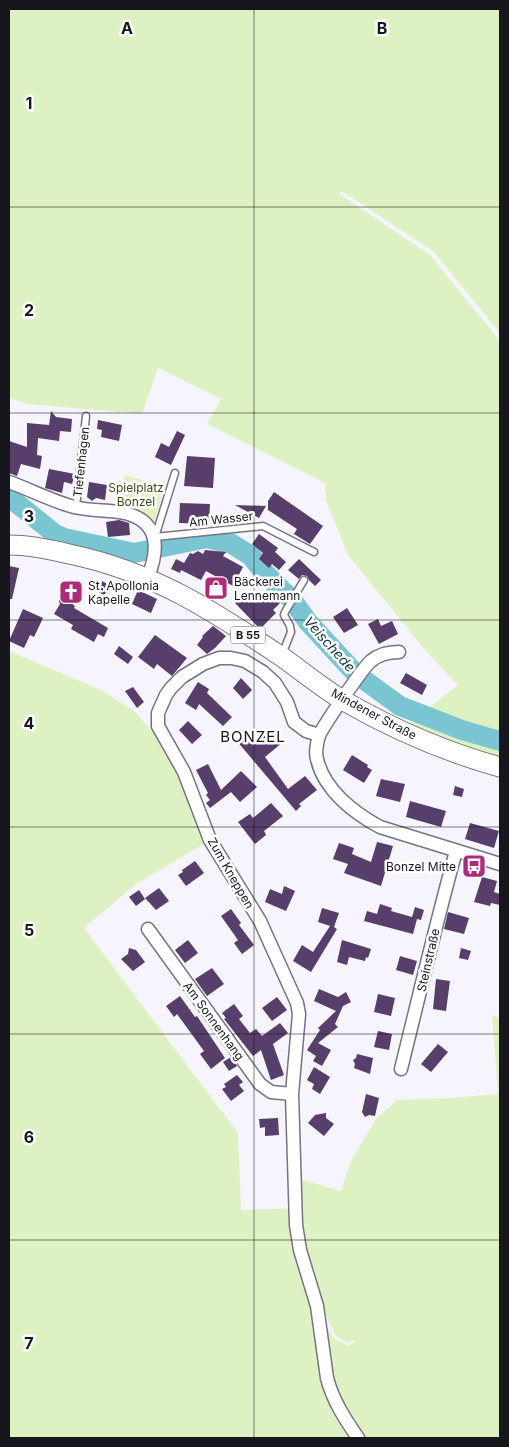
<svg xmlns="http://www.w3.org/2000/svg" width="509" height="1447" font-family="Inter,sans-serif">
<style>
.green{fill:#def1c3}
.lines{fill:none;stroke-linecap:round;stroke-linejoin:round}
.river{stroke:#79c5d2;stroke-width:20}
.building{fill:#583e6a}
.service-casing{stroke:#767385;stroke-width:9}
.minor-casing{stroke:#767385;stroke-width:15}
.primary-casing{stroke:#767385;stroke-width:21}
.service{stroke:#fff;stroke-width:6}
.minor{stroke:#fff;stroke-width:12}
.primary{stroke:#fff;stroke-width:19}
.grid{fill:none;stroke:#17161c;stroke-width:1;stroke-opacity:0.55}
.labels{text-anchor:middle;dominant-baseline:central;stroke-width:5;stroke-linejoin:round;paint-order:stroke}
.shield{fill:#fff;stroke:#5d5c60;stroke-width:1}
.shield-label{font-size:11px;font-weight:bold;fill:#17161c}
.street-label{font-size:12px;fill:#17161c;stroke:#fff}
.park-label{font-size:12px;fill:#3a4d12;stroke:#fff}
.poi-label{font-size:12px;fill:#17161c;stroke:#fff;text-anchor:start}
.water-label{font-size:14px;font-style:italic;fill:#183c42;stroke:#fff}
.quarter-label{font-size:15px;letter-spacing:1px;fill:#17161c;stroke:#fff}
.grid-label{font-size:16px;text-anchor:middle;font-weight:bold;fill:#17161c;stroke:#fff;stroke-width:5;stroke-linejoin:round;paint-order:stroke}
</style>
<rect width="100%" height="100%" fill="#f6f5fd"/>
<path class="green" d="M9 9H500V333L433 251 343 192 338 193 430 255 500 341V760L470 752 408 724 458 685 425 650 348 555 326 500 325 483 207 424 221 399 158 368 142 414 28 404 9 398Z
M125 475 164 486 155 521 142 512 116 506Z
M9 651 103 691 135 712 155 734 178 772 206 843 136 884 84 928 238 1133 241 1210 299 1208V1179L341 1191 350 1163 376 1119 397 1100 450 1098 498 1094 492 1015 500 1018V1438H362C346 1414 332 1391 327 1361 326 1350 326 1338 325 1327V1325L336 1340 349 1346 356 1341 353 1340 349 1343 336 1336 327 1318 312 1279 307 1286C322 1341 316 1389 353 1438H9Z"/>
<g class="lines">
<path class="river" d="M9 497 55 534 64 538 134 553 207 538 232 544 251 556 262 570 293 601 308 622 356 674 400 706 462 730 500 741"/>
</g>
<path class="building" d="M51 411 56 417 72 419 71 432 60 431 59 441 38 438 37 455 42 456 40 469 21 464 17 476 9 473V441L27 447V423L49 425Z
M98 420 122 425 119 441 101 437 102 430 97 429Z
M177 431 185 435 171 465 155 457 161 443 169 447Z
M187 456 215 458 213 488 184 486Z
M49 469 75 474 72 484 64 482 62 493 45 488Z
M89 482 107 485 105 500 96 498 92 501 87 497Z
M274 492 323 526 310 544 294 534 297 529 268 510V501Z
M180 503 210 504 209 524 179 523Z
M235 505 266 506 259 518Z
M119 520 129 523 130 535 108 537 106 522Z
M259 534 278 548 275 552 286 562 279 570 272 564 269 568 259 559 263 553 252 544Z
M205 550 226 552 223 556 243 567 233 586 206 571 201 580 181 570 180 573 171 569 176 559 184 563 190 553 193 554 198 551 203 554Z
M299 559 321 580 315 586 309 580 307 576 302 575 299 579 288 570Z
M9 566 19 568 12 599H9Z
M71 580 82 586 73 605 75 606 74 608 108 628 104 637 98 634 94 642 71 629 73 625 54 614 60 604 59 601Z
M102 581 111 586 104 595 97 591Z
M138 590 157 599 151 613 132 604Z
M267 590 280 603 273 610 276 613 260 629 235 603 246 592 256 601Z
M347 608 358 625 344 633 333 617Z
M23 609 43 618 34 637 30 635 24 648 9 641Z
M378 619 381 626 392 621 398 634 379 644 368 624Z
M213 626 226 636 215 648 207 654 197 645 203 637 202 636Z
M155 635 187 658 172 676 157 664 154 669 138 657Z
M119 646 133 657 128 664 114 654Z
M406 673 427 685 422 695 400 683Z
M241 678 252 690 243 699 233 688Z
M198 682 209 689 207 693 232 717 223 726 199 704 196 710 185 703Z
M133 687 144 702 137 708 125 691Z
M188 721 202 735 192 744 179 730Z
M272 729 283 742 265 757 288 789 305 776 317 790 299 804 301 806 296 811 236 740 245 732 255 744Z
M352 755 368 765 367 767 372 770 364 783 343 770Z
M208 764 221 790 241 771 257 787 240 802 231 792 210 808 206 803 210 800 206 795 208 793 196 770Z
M381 779 405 784 400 802 376 796Z
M455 786 464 789 462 797 453 795Z
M410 801 446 811 441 827 406 817Z
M271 803 283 816 264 831 266 835 255 844 238 822 250 814 253 818Z
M470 823 499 831 494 848 465 839Z
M377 842 393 846 381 886 344 873 348 864 333 859 339 843 354 848 352 854 371 862Z
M195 861 204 873 186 886 178 875 183 872 182 870Z
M482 877 497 881 494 892 500 894V905L491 903 490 906 474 902Z
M284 886 295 891 286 911 265 902 270 889 282 894Z
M159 888 169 901 156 910 145 898Z
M139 890 145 899 136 906 129 897Z
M380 904 392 908 391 911 412 917 415 907 424 910 421 920 417 919 413 934 364 921 367 911 377 914Z
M322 908 339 913 334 927 337 929 311 972 293 961 302 945 313 952 330 926 318 922Z
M231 909 241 923 239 925 254 945 242 954 234 943 238 940 221 916Z
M448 912 469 918 464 934 444 929Z
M188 940 198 953 185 963 175 950Z
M342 940 371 949 368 958 366 957 365 961 349 957 347 965 337 962Z
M129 948 136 950 145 962 133 971 121 959 128 954Z
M461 948 471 951 468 960 459 958Z
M400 956 417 961 413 975 396 970Z
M212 968 224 984 207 996 195 979Z
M436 979 450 981 446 1011 433 1009Z
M319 989 338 997 346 992 351 1002 343 1006 335 1024 338 1027 318 1043 331 1050 322 1066 313 1061 316 1056 307 1050 320 1030 318 1028 336 1011 314 1001Z
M378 994 395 998 391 1016 374 1012Z
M180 996 195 1017 197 1016 225 1058 211 1069 200 1054 204 1051 177 1014 174 1017 166 1006Z
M277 997 287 1010 272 1021 262 1008Z
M234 1004 243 1016 239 1019 250 1033 256 1029 262 1036 280 1023 288 1033 273 1044 284 1075 271 1080 261 1050 253 1056 224 1019 226 1018 222 1013Z
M378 1031 392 1034 389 1050 374 1047Z
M438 1044 448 1052 431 1072 421 1064Z
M357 1054 373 1058 370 1074 354 1068 355 1064 353 1060 356 1058Z
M231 1057 237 1066 229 1071 223 1062Z
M314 1067 330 1077 320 1094 312 1089 314 1084 307 1080Z
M237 1075 243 1082 239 1085 244 1091 231 1101 222 1089 226 1087 224 1084Z
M366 1094 379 1098 375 1116 369 1115 365 1117 362 1112Z
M326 1113V1118L334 1124 324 1136 308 1123 315 1115Z
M278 1118 279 1135 265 1136V1127L260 1128 259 1119Z"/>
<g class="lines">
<g class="service-casing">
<path id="service" d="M175 473 155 537 263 526 314 552
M76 507 86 416
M282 655 291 632 290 626 284 615 285 612 304 580"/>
</g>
<g class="minor-casing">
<path id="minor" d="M9 482C31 490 52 501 74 507 91 511 108 510 125 513 160 522 159 549 148 577
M399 652C389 652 379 654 371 661 364 666 321 729 319 736 317 742 315 753 317 759 324 790 354 813 380 827L500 864
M319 735 306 731 294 722 287 702 275 683 263 672 245 661 231 658H219L203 664 182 677 171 688 166 695 158 713V726L184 772 210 840 260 921 297 1003 299 1014 292 1094 296 1225 300 1250 317 1306 327 1378C333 1401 345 1419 358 1438
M148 929 260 1084 271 1092 292 1094
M401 1069C419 996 436 923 456 851"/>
</g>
<g class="primary-casing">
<path id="primary" d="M9 545C29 545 49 549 69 554 152 571 212 610 282 657 302 671 322 688 344 701 393 729 445 752 500 767"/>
</g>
<use href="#service" class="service"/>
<use href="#minor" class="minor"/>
<use href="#primary" class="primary"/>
</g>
<path class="grid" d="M254 9V1438M9 207H500M9 413H500M9 620H500M9 827H500M9 1034H500M9 1240H500"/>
<defs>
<g id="shop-square" transform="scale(1.25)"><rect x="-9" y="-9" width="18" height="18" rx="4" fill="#ac2c7a" stroke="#fff"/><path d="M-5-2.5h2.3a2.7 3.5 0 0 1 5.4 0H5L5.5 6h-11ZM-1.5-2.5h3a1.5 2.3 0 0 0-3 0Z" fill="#fff"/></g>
<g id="church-square" transform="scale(1.25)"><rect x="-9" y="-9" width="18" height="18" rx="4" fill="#ac2c7a" stroke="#fff"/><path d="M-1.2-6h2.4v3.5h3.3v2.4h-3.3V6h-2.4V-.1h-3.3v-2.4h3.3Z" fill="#fff"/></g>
<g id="bus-square" transform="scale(1.25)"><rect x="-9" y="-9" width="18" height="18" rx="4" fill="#ac2c7a" stroke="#fff"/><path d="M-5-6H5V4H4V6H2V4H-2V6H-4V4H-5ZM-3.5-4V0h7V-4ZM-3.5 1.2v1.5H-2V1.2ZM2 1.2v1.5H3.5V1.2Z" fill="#fff"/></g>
</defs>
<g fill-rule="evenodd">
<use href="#shop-square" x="216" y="588"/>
<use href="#church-square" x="71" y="592"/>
<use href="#bus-square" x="474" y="866"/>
</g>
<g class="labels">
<rect class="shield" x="230.5" y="626.5" width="35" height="17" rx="4"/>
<g class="shield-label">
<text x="248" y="635">B 55</text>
</g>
<g class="street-label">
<text transform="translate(81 462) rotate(-84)">Tiefenhagen</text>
<text transform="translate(221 519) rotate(-6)">Am Wasser</text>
<text transform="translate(374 714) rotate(28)">Mindener Straße</text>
<text transform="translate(231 873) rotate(60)">Zum Kneppen</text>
<text transform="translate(428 960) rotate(-77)">Steinstraße</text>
<text transform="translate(214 1021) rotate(54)">Am Sonnenhang</text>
</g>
<g class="park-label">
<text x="136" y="487">Spielplatz<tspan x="136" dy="14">Bonzel</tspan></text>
</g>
<g class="poi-label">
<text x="234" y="581">Bäckerei<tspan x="234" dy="14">Lennemann</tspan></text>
<text x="88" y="585">St. Apollonia<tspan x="88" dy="14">Kapelle</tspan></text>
<text x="456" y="866" text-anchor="end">Bonzel Mitte</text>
</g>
<g class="water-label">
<text transform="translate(330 644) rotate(48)">Veischede</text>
</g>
<g class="quarter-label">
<text x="253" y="736">BONZEL</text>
</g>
</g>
<g class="grid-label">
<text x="127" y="34">A</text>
<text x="382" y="34">B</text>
<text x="29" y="109">1</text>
<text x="29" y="316">2</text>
<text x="29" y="522">3</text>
<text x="29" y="729">4</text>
<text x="29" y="936">5</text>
<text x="29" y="1143">6</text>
<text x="29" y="1349">7</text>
</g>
<rect width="509" height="1447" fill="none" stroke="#17161c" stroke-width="20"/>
</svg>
